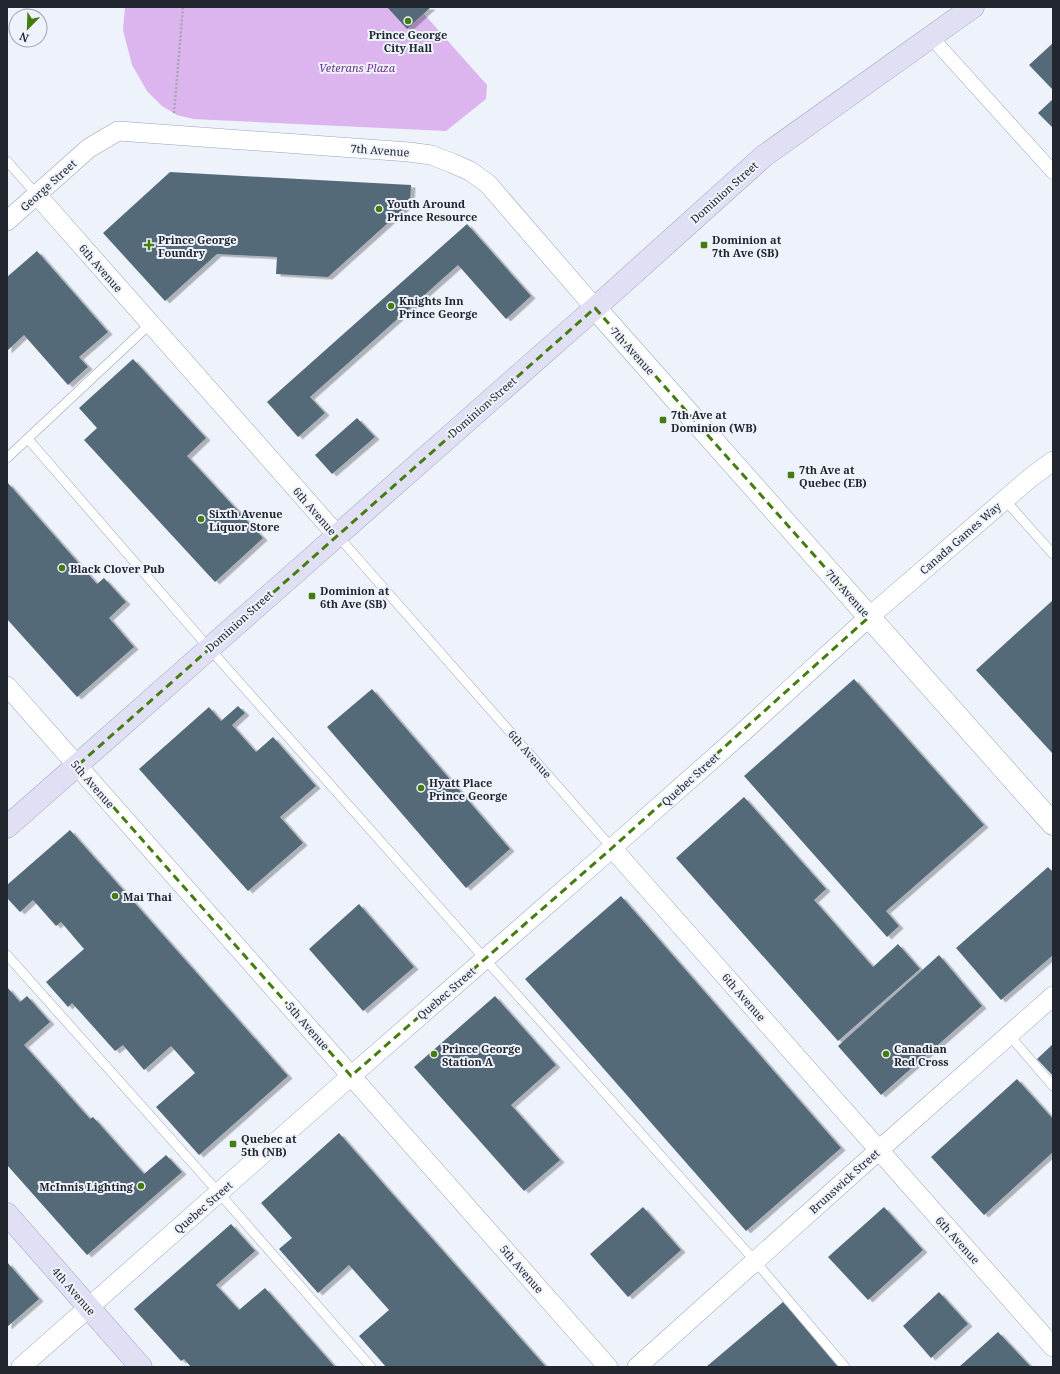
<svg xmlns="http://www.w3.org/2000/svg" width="1060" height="1374" font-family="'Noto Serif',serif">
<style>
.green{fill:#dcb5ef}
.building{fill:#556b79;filter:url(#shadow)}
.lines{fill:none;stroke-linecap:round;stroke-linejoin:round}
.service-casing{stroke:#9aa6bc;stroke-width:10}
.pedestrian-casing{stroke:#9aa6bc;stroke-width:15}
.minor-casing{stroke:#9aa6bc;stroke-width:20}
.tertiary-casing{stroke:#9aa6bc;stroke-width:23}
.secondary-casing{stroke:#9aa6bc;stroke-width:23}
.path{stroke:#a3a7b0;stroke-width:2.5;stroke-dasharray:2 2;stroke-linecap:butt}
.service{stroke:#fff;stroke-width:9}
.pedestrian{stroke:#fff;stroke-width:14}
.minor{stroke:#fff;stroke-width:19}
.tertiary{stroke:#fff;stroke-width:22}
.secondary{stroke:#e1dff4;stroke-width:22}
.marked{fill:none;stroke:#457c10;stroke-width:3;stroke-dasharray:8 5;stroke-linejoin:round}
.poi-dot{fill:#457c10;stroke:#edf2fb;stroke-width:1.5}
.labels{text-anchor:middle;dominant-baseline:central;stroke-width:4;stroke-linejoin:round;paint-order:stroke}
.poi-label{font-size:11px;font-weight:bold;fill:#22262f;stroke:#edf2fb;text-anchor:start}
.park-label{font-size:11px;font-style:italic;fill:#722f8d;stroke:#edf2fb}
.street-label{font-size:11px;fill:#22262f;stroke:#edf2fb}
</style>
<defs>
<filter id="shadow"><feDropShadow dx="4.5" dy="2.5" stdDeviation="0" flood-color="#0004"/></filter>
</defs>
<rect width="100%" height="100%" fill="#edf2fb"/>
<path class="green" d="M125 7H387L407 29 424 14 487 85 486 99 446 131 193 119 177 115 162 106 147 91 132 65 123 30Z"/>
<path class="building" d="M387 7H431L407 29Z
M1053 43V90L1029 65Z
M1053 99V128L1038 113Z
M170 172 411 185 410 203 328 277 276 274 277 257 217 254 165 301 103 233Z
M467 224 531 296 506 319 458 265 310 397 325 413 298 437 267 402Z
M37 251 108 332 79 357 88 367 68 385 24 335 7 351V277Z
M133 359 206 438 187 456 263 538 215 582 84 440 97 428 79 408Z
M357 418 375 437 332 474 315 455Z
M7 482 97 584 104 578 126 602 109 618 134 647 77 697 7 619Z
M1053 600V754L976 670Z
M854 679 984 825 886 911 899 926 887 937 744 776Z
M372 689 510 849 466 888 327 727Z
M238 706 245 713 232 725 256 752 273 737 316 786 280 817 303 843 248 891 139 769 209 707 221 721Z
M744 797 826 889 814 900 873 967 898 944 920 969 838 1041 676 858Z
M70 830 288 1076 199 1155 156 1107 195 1073 171 1046 144 1070 123 1045 115 1051 72 1003 68 1007 46 982 84 949 61 922 56 926 33 900 20 912 7 898V885Z
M1048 867 1053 872V955L1001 1000 956 948Z
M621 896 841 1148 746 1231 525 979Z
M359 904 414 967 363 1011 309 949Z
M939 955 982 1006 881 1095 838 1046Z
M7 987 20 1002 27 996 50 1022 24 1045 90 1119 93 1117 144 1174 166 1155 182 1172 87 1255 7 1165Z
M495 996 556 1065 511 1105 560 1160 524 1191 414 1067Z
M1053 1044V1076L1037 1059Z
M1017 1079 1053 1119V1152L984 1215 931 1157Z
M339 1133 388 1189 546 1367H386L359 1336 389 1310 349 1265 318 1293 279 1249 292 1238 261 1203Z
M643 1207 681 1250 628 1297 590 1254Z
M884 1207 923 1250 868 1300 828 1257Z
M231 1224 255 1251 216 1285 239 1310 265 1288 335 1367H191L184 1359 181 1361 134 1309Z
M7 1262 39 1299 7 1327Z
M939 1292 968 1324 931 1358 903 1326Z
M783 1302 838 1367H706Z
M998 1332 1031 1367H959Z"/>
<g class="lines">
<g class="service-casing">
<path id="service" d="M7 161 37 195
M28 439 209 648 485 959 755 1261 845 1367
M7 458 150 324
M1005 500 1053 554
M337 535 612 848
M7 955 219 1193 371 1367
M1009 1035 1053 1086"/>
</g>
<g class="pedestrian-casing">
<path id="pedestrian" d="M931 37 1053 172"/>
</g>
<g class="minor-casing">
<path id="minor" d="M37 195 337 535
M7 221 89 148 118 131 409 152 431 155 452 163 470 171 488 184 595 308
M7 686 608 1367
M612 848 1053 1347
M21 1367 351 1076 612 848 742 733 869 617 1030 478 1053 461
M637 1367 879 1150 1053 996"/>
</g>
<g class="tertiary-casing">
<path id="tertiary" d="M595 308 1053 824"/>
</g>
<g class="secondary-casing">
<path id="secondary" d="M7 827 595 308 764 156 973 7
M7 1214 141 1367"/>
</g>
<path class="path" d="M174 113 183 7"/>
<use href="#service" class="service"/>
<use href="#pedestrian" class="pedestrian"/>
<use href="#minor" class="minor"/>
<use href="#tertiary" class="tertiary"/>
<use href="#secondary" class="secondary"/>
</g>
<path class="marked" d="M595 308 869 617 612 848 351 1076 77 766Z"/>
<g class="poi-dot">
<circle cx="408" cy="21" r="4"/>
<circle cx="379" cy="209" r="4"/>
<path d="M147 239h4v4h4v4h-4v4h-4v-4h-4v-4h4z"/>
<rect x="700" y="241" width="8" height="8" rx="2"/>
<circle cx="391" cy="306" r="4"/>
<rect x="659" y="416" width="8" height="8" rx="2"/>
<rect x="787" y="471" width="8" height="8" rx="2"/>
<circle cx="201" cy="519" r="4"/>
<circle cx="62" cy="568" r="4"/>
<rect x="308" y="592" width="8" height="8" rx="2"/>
<circle cx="421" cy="788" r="4"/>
<circle cx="115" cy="896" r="4"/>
<circle cx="434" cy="1054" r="4"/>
<circle cx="886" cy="1054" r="4"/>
<rect x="229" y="1140" width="8" height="8" rx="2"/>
<circle cx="141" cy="1186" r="4"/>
</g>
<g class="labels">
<g class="poi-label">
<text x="408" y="34" text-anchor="middle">Prince George<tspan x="408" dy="13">City Hall</tspan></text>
<text x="387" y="203">Youth Around<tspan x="387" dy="13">Prince Resource</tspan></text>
<text x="158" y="239">Prince George<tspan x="158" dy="13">Foundry</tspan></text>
<text x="712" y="239">Dominion at<tspan x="712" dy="13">7th Ave (SB)</tspan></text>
<text x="399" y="300">Knights Inn<tspan x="399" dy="13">Prince George</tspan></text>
<text x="671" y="414">7th Ave at<tspan x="671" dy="13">Dominion (WB)</tspan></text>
<text x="799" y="469">7th Ave at<tspan x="799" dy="13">Quebec (EB)</tspan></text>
<text x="209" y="513">Sixth Avenue<tspan x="209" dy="13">Liquor Store</tspan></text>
<text x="70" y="568">Black Clover Pub</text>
<text x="320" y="590">Dominion at<tspan x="320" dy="13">6th Ave (SB)</tspan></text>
<text x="429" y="782">Hyatt Place<tspan x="429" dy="13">Prince George</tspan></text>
<text x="123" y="896">Mai Thai</text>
<text x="442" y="1048">Prince George<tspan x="442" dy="13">Station A</tspan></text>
<text x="894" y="1048">Canadian<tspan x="894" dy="13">Red Cross</tspan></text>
<text x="241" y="1138">Quebec at<tspan x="241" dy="13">5th (NB)</tspan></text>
<text x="133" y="1186" text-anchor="end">McInnis Lighting</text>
</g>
<g class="park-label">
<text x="357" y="67">Veterans Plaza</text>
</g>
<g class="street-label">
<text transform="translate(380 150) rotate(4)">7th Avenue</text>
<text transform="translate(48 185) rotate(-42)">George Street</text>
<text transform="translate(724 192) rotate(-42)">Dominion Street</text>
<text transform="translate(101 268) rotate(49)">6th Avenue</text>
<text transform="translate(633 351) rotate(48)">7th Avenue</text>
<text transform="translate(482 407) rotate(-41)">Dominion Street</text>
<text transform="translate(315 511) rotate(49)">6th Avenue</text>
<text transform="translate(960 538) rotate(-41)">Canada Games Way</text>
<text transform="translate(848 593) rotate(48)">7th Avenue</text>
<text transform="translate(239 621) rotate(-42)">Dominion Street</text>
<text transform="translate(530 754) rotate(49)">6th Avenue</text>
<text transform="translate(690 779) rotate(-42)">Quebec Street</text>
<text transform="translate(93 784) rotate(49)">5th Avenue</text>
<text transform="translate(446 993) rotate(-41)">Quebec Street</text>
<text transform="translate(744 997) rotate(49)">6th Avenue</text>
<text transform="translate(308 1026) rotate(49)">5th Avenue</text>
<text transform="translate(844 1181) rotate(-42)">Brunswick Street</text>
<text transform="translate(203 1207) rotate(-41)">Quebec Street</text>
<text transform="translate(958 1240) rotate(48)">6th Avenue</text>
<text transform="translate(522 1269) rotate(49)">5th Avenue</text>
<text transform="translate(74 1291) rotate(49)">4th Avenue</text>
</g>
</g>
<rect width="1060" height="1374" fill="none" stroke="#22262f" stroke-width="16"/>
<g transform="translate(28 28) rotate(203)"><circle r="19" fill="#edf2fb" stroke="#9ca0a9"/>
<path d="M0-3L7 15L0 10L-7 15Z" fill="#457c10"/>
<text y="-6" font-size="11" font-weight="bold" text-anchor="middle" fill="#22262f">N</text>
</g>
</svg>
